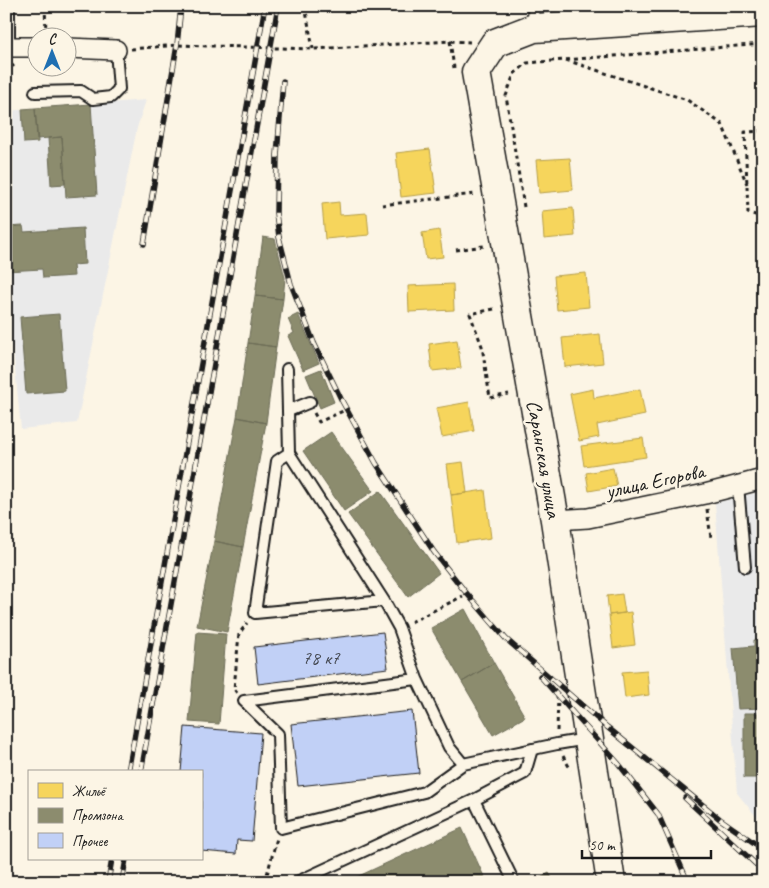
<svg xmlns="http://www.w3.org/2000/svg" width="769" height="888" font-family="Caveat,sans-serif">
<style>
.built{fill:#eaeaea}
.homes{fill:#f6d55c;stroke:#b59e49}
.industry{fill:#8c8c6e;stroke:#6a6a55}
.building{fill:#c1d0f6;stroke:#1c1c1c}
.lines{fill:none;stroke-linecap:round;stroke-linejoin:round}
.lane-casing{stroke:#1c1c1c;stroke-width:14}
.street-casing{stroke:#1c1c1c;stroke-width:22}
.secondary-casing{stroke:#1c1c1c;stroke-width:31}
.path{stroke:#1c1c1c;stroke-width:3;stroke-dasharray:4 4;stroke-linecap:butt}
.lane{stroke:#fcf5e5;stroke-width:10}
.street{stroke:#fcf5e5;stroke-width:19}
.secondary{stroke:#fcf5e5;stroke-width:28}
.rail-casing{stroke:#1c1c1c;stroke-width:5.5}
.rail{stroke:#fcf5e5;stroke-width:4;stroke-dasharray:11;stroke-linecap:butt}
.labels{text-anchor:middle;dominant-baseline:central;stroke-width:5;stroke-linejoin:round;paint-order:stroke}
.number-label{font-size:19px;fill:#454952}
.street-label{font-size:21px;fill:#1c1c1c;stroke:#fcf5e5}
</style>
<rect width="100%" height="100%" fill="#fcf5e5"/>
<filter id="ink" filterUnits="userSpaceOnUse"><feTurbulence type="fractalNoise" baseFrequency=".02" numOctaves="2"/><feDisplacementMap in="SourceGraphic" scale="10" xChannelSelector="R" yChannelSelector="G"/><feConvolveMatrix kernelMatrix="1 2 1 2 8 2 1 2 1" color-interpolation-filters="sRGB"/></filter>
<g filter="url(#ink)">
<path class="built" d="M146 100 137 128 77 423 21 429 6 278V111Z
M763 491V825L737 793 715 503Z"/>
<path class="homes" d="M430 149 436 193 401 197 396 153Z
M570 158 573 190 539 193 536 160Z
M339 202 340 215 367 213 369 235 325 239 322 204Z
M573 208 575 236 544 239 542 211Z
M439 230 443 257 426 259 422 233Z
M586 273 589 307 557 310 554 276Z
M453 284 454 310 409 312 408 286Z
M600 334 603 363 565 367 562 338Z
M457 340 461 368 432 371 429 344Z
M593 389 594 398 640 389 645 415 597 425 599 437 579 441 570 394Z
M469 402 474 431 442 437 436 408Z
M643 438 646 457 584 466 581 446Z
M463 462 467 493 451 495 447 464Z
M613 468 617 486 589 491 586 473Z
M485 490 491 538 457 543 451 495Z
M622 594 625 613 609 615 607 596Z
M631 612 635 645 613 648 609 615Z
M647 670 649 695 625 698 622 672Z"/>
<path class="industry" d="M91 104 97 195 66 197 62 137 37 139 35 108Z
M35 108 38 142 24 143 22 109Z
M62 137 65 184 51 185 48 138Z
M23 226 24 232 83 228 85 264 73 265 74 276 43 278 42 269 6 271V227Z
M263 237 275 239 285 278 283 299 255 296Z
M255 296 283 299 276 347 248 343Z
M59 314 65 391 26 394 20 317Z
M298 314 319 363 303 370 288 336 294 333 288 319Z
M248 343 276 347 266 423 237 417Z
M321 369 334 402 320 408 306 375Z
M237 417 266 423 243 547 214 541Z
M331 432 373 491 344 511 303 451Z
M380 491 439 573 408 597 348 514Z
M214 541 243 547 227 632 197 626Z
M465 609 494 663 462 682 431 628Z
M197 632 226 634 219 724 189 722Z
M754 640H763V708L738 709 733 648 754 646Z
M494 663 525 717 493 735 462 682Z
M744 713H763V778H744Z
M462 828 486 881 483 882H346Z
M549 873 554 882H534Z"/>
<path class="building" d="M383 632 388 668 258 684 254 647Z
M412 711 419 773 298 786 291 724Z
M185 727 261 733 252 841 237 840 236 854 201 851V772H181Z"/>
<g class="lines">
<g class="lane-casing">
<path id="lane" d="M533 6 534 28
M9 47V6
M35 92 81 91 93 99 111 97 119 89 116 50
M287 369 289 453 384 601
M288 411 310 402
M289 453 277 461 255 613 384 601 399 628 417 679
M738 485 745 567
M244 701 278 734 281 828 424 792 463 764 557 744 587 739
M244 701 417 679 449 747 463 764
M474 800 514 882
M297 882 474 800 525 773 532 749"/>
</g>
<g class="street-casing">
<path id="street" d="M6 47H38
M68 48 116 50
M555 520 588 518 705 494 763 479"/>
</g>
<g class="secondary-casing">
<path id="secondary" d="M611 882 555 520 476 72 495 43 534 28 763 13"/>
</g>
<path class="path" d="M45 6 46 33
M305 6 313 49
M450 41 454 68
M131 49 177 45 313 49 450 41 470 42
M566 60 687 100 722 124 747 184
M6 72 14 65
M763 131 745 132 748 213 763 217
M382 205 475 194
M524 207 506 96 514 74 527 63 763 44
M456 250 484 246
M494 309 470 314 482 346 490 398 509 394
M314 413 319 422 343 411
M707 509 711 538
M411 622 463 596
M237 693 234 689 239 634 247 623
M557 731 558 695
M563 756 571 770
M265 882 277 838"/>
<use href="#lane" class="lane"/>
<use href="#street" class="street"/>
<use href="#secondary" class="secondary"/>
<g class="rail-casing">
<path id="rail" d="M283 81 277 155 276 213 279 237 291 284 314 343 342 401 376 463 434 552 463 589 506 639 607 727 720 819 763 849
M144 244 177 45 181 6
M6 634V660
M540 676 618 763 658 814 688 882
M128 772 265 6
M141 772 278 6
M685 798 763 871
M108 882 112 859
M122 882 126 859"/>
</g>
<use href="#rail" class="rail"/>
</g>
</g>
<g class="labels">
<g class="number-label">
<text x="321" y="658">78 к7</text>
</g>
<g class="street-label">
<text transform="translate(544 459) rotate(80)">Саранская улица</text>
<text transform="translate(655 481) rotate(-12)">улица Егорова</text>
</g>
</g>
<rect width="769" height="888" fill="none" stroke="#fcf5e5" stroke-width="25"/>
<rect x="12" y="12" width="744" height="863" fill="none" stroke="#1c1c1c" stroke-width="2" filter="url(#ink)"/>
<rect x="28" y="770" width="175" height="90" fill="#fcf5e5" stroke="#a29e95"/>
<rect x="38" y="783" width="25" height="15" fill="#f6d55c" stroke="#a29e95"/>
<text x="72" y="796" font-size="15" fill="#1c1c1c">Жильё</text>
<rect x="38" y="808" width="25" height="15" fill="#8c8c6e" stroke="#a29e95"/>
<text x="72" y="820" font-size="15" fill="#1c1c1c">Промзона</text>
<rect x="38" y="833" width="25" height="15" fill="#c1d0f6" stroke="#a29e95"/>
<text x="72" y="846" font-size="15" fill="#1c1c1c">Прочее</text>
<g transform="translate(52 52)"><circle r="24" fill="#fcf5e5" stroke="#a29e95"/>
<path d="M0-4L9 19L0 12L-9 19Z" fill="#1f6fb2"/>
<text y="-8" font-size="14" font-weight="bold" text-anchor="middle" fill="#1c1c1c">С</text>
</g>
<path d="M582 850v8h129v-8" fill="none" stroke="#1c1c1c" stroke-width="2.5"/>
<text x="589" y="850" font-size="15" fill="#1c1c1c" stroke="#fcf5e5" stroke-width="4" paint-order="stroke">50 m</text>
</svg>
